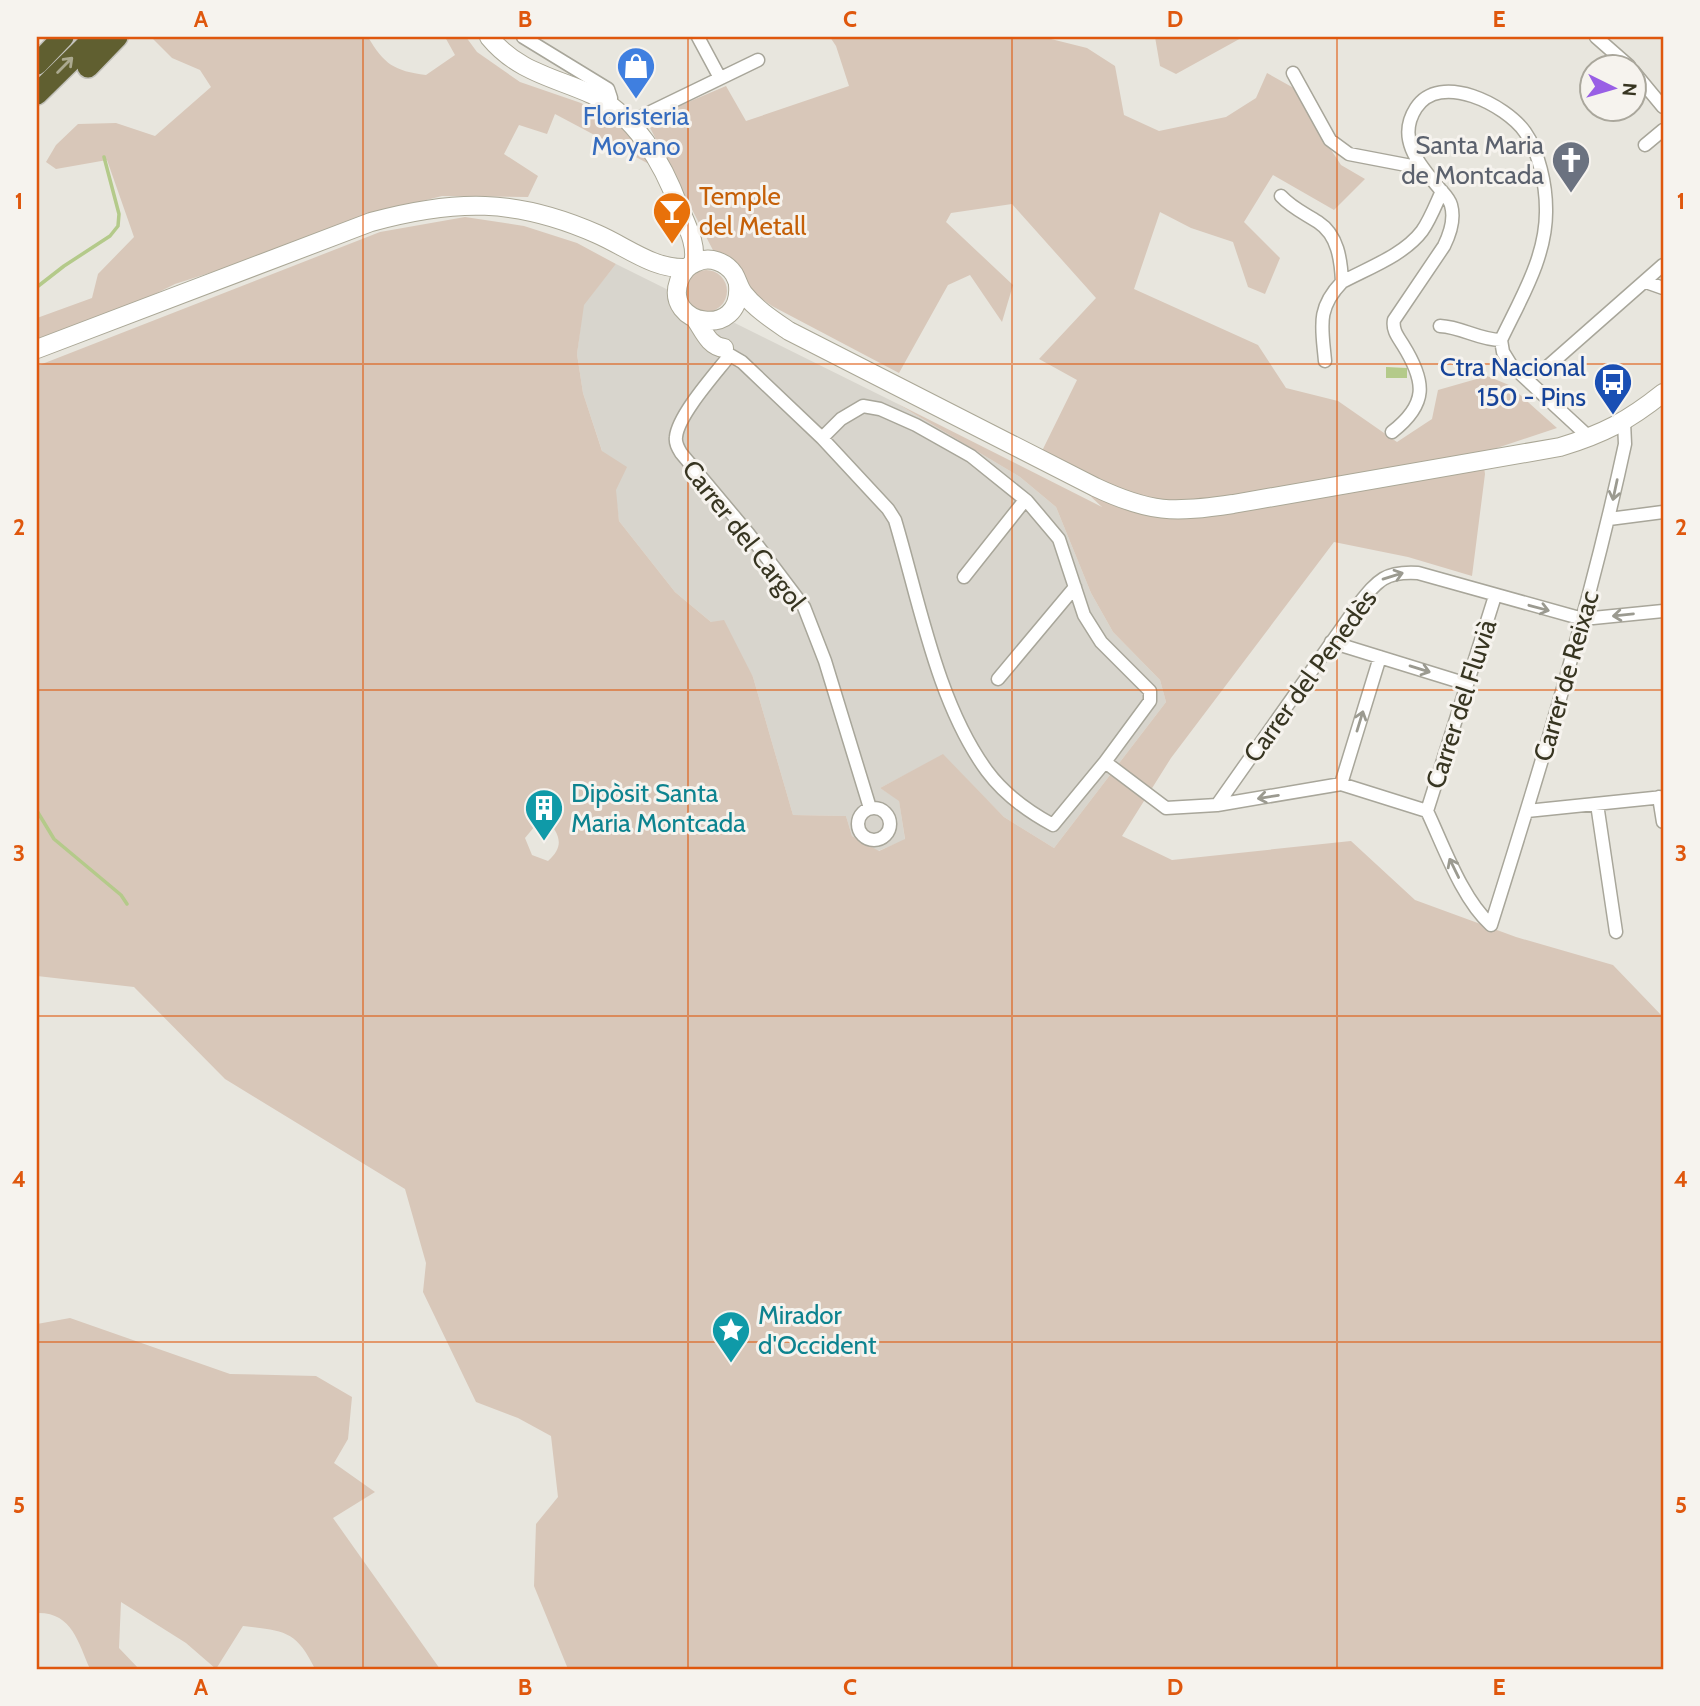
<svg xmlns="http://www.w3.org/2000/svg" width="1700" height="1706" font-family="Cabin,sans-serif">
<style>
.built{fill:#d8d5cd}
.green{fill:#d8c7b9;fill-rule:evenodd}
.water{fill:#b4ca8a}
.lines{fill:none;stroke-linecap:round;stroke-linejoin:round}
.stream{stroke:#b4ca8a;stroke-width:3.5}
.street-casing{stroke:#a8a69a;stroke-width:15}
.secondary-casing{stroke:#aaa796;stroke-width:20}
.highway-casing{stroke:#c3c2bc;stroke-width:24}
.street{stroke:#fff;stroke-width:12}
.secondary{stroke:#fff;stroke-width:18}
.highway{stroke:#605f30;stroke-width:21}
.oneway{stroke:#aba98f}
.oneway2{stroke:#9b9a90}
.grid{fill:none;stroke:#df570d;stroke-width:2;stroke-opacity:0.55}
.labels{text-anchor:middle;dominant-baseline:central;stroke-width:6;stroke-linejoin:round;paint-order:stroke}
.shop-label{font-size:26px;fill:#366cbe;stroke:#f6f3ee}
.worship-label{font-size:26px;fill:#5b616d;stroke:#f6f3ee;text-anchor:end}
.food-label{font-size:26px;fill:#c56008;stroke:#f6f3ee;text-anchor:start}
.transit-label{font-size:26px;fill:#164399;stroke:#f6f3ee;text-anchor:end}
.street-label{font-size:26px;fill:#373521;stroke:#f6f3ee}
.culture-label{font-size:26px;fill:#0d838f;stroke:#f6f3ee;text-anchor:start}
.neatline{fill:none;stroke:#df570d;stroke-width:2.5}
.grid-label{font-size:23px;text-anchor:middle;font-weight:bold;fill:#df570d}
</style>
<rect width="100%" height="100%" fill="#e8e6de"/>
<path class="built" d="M616 264 896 403 1020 477 1056 507 1091 593 1113 632 1160 680 1166 702 1054 848 1004 817 943 755 880 788 899 800 905 840 878 851 852 836 846 816 793 815 753 677 711 622 675 592 619 521 615 490 583 393 577 354 583 305Z"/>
<path class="green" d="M151 37H368C384 64 394 71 426 75L455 55 445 37H466L477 52 520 82 581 103 625 128 649 164 555 114 547 134 519 125 504 154 538 176 528 197 442 196 360 217 225 268 175 284 149 297 37 339V318L92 298 98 274 134 237 107 160 56 169 46 162 56 145 78 124 116 123 155 136 211 87 200 70 172 58Z
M830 37H1043L1087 48 1115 66 1124 115 1159 131 1226 117 1256 98 1267 73 1299 91 1313 122 1341 165 1365 179 1334 210 1273 175 1244 222 1280 258 1265 294 1248 287 1233 242 1191 228 1160 212 1134 289 1258 345 1286 388 1338 401 1397 442 1432 419 1438 390 1487 376 1509 385 1557 428 1482 453 1485 474 1472 576 1408 557 1334 542 1171 758 1122 836 1172 860 1351 841 1415 900 1516 937 1613 965 1663 1017V1669H568L534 1586 536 1524 558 1497 551 1436 518 1418 476 1402 423 1292 426 1263 405 1189 225 1079 134 987 37 976V366L380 232 465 217 524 226 577 243 616 264 584 305 577 354 583 393 602 451 627 467 616 490 619 521 675 592 711 622 724 620 753 677 793 815 846 816 852 836 879 851 905 839 899 801 880 788 943 754 1004 817 1054 848 1166 702 1160 680 1113 632 1091 593 1056 507 1020 477 896 403 1102 507 1042 451 1077 380 1039 359 1096 298 1012 204 951 213 946 222 1013 285 1002 322 970 275 948 285 899 373 772 306 746 288 717 258 646 120 726 86 746 121 849 86 836 46ZM545 818C559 833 566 845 548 861L532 855 525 838 540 820Z
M1155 37H1243L1176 74 1160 66Z
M685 291a21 21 0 1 1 42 0a21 21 0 1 1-42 0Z
M70 1318 230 1374 316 1376 352 1397 348 1439 334 1463 375 1492 333 1518 440 1669H315C296 1630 284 1631 243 1626L216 1669 186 1643 121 1602 119 1648 139 1669H90C78 1642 72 1612 37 1613V1324Z"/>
<path class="water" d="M1386 367 1407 368V378H1386Z"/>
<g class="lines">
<path class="stream" d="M37 287 64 266 110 236 118 226 119 214 104 157
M37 811 54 839 121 895 127 904"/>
<g class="street-casing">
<path id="street" d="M523 37 608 89 611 98 610 106
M698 37 720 78
M1596 37 1629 66
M1634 72 1663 107
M1293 73 1330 140 1349 154 1422 168
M630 122 758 60
M1645 145 1663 130
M1281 196C1292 208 1304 213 1318 222 1338 235 1341 260 1342 282 1316 309 1322 327 1325 361
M1342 282C1368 268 1404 255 1422 231 1430 220 1436 204 1442 191
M1646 282 1663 288
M1440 326C1462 327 1479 340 1501 340
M1546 368 1663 265
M1392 432C1428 404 1426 382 1403 345 1398 337 1392 330 1394 320L1444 246C1450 234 1455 219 1451 205 1449 198 1443 193 1439 188 1419 164 1396 139 1416 108 1440 71 1506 105 1525 132 1539 152 1546 185 1546 209 1547 256 1521 298 1501 340L1503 352 1511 365 1590 438
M822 438 841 419 863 406 880 409 916 425 971 456 1027 501 1059 539 1084 615 1101 642 1150 691V701L1105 762 1053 825C1029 812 1004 794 987 771 937 703 919 600 895 520L888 509 822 438 742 362 730 355C716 373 678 415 676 437 675 443 678 448 681 453L748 533 804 607 825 661 870 808
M1609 519 1663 512
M964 577 1025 500
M1331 642 1467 684
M998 679 1075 587
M1105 762 1166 808 1217 805 1341 784 1427 811C1444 847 1462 899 1491 925 1541 766 1590 607 1625 444L1624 422
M1341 784 1380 657
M1659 797 1663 822
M1597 804 1616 932
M1217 805 1358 605C1378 580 1385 571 1418 573L1583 619 1663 611
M858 824a16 16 0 1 1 32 0a16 16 0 1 1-32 0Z
M1427 811 1495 596
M1527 811 1663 797"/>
</g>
<g class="secondary-casing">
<path id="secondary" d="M489 37C518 72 553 77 591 94 635 115 663 163 679 207 686 224 698 245 693 264
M738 285C743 340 663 326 679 281 682 272 688 265 697 262 710 256 726 262 734 274 738 281 739 288 744 294 756 309 773 320 789 331L1095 487C1150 513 1173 513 1233 504L1560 447C1603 434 1628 421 1663 393
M696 320C704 332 709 346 724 348
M37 349 371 222C455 199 516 198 597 234 627 247 654 270 687 268"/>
</g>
<g class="highway-casing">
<path id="highway" d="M37 64 63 37
M88 67 117 37
M37 94 95 37"/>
</g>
<use href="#street" class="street"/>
<use href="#secondary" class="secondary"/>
<use href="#highway" class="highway"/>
</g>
<defs><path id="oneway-shaft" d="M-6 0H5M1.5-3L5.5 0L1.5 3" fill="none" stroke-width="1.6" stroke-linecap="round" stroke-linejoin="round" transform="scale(1.75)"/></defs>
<use class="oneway" href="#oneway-shaft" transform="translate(65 65) rotate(-45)"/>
<g class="oneway2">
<use href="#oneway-shaft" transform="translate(1615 490) rotate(102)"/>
<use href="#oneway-shaft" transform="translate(1393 576) rotate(-17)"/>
<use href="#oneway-shaft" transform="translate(1539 608) rotate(15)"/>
<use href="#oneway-shaft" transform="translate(1623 615) rotate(174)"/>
<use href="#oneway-shaft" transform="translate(1420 669) rotate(17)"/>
<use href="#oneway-shaft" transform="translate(1360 721) rotate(-73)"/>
<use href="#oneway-shaft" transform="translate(1268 797) rotate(171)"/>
<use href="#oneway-shaft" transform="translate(1454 868) rotate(-116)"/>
</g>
<path class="grid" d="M363 37V1669M688 37V1669M1012 37V1669M1337 37V1669M37 364H1663M37 690H1663M37 1016H1663M37 1342H1663"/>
<defs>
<g id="shop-pin" transform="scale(2.0125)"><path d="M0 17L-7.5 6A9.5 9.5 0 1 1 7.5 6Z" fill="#3f7fe0" stroke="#f6f3ee"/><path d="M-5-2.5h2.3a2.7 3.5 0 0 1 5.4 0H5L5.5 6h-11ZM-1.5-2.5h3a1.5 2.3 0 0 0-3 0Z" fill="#fff"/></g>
<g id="church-pin" transform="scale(2.0125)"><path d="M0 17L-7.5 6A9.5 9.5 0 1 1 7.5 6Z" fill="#6b7280" stroke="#f6f3ee"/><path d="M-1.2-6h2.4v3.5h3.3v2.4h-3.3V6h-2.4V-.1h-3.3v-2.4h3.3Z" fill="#fff"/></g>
<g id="bar-pin" transform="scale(2.0125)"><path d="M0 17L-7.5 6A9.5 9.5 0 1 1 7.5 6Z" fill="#e8710a" stroke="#f6f3ee"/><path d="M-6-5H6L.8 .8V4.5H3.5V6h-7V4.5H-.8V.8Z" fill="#fff"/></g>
<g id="bus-pin" transform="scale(2.0125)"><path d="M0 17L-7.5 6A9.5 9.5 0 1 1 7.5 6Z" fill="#1a4fb4" stroke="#f6f3ee"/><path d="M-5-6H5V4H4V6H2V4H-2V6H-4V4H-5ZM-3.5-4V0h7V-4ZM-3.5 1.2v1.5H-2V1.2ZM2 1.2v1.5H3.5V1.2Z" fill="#fff"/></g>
<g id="building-pin" transform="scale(2.0125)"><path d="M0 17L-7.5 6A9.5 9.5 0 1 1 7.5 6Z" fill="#0f9aa8" stroke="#f6f3ee"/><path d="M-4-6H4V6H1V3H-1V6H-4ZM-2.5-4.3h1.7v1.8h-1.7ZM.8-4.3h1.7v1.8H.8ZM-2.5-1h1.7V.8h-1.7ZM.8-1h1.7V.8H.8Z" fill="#fff"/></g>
<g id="sight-pin" transform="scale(2.0125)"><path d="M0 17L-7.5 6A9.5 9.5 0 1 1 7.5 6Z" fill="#0f9aa8" stroke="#f6f3ee"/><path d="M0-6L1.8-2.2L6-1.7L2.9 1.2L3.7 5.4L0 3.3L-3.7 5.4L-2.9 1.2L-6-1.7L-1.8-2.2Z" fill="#fff"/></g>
</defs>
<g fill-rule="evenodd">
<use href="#shop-pin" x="636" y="66"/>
<use href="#church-pin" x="1571" y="160"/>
<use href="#bar-pin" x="672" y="211"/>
<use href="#bus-pin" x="1613" y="382"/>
<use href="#building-pin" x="544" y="808"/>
<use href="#sight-pin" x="731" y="1330"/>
</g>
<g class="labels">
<g class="shop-label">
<text x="636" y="116">Floristeria<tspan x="636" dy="30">Moyano</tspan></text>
</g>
<g class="worship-label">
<text x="1544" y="145">Santa Maria<tspan x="1544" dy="30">de Montcada</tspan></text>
</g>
<g class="food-label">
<text x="699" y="196">Temple<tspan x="699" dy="30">del Metall</tspan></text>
</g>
<g class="transit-label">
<text x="1586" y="367">Ctra Nacional<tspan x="1586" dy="30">150 - Pins</tspan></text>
</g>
<g class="street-label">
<text transform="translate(744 535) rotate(52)">Carrer del Cargol</text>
<text transform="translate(1310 676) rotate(-54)">Carrer del Penedès</text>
<text transform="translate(1566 676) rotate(-74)">Carrer de Reixac</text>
<text transform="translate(1461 704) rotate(-72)">Carrer del Fluvià</text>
</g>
<g class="culture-label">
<text x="571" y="793">Dipòsit Santa<tspan x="571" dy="30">Maria Montcada</tspan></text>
<text x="758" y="1315">Mirador<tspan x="758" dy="30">d'Occident</tspan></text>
</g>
</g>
<rect width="1700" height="1706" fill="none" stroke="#f6f3ee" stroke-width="77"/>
<g transform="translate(1613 88) rotate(95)"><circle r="33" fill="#f6f3ee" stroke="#aaa79c" stroke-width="2"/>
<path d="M0-5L12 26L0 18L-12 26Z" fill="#995fe5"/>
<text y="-10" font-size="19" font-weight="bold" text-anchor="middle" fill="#373521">N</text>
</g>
<rect x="38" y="38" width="1624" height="1630" class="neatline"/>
<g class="grid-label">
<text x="201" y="27">A</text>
<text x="525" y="27">B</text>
<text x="850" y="27">C</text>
<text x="1175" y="27">D</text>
<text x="1499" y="27">E</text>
<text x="19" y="209">1</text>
<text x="1681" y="209">1</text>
<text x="19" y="535">2</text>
<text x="1681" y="535">2</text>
<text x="19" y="861">3</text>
<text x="1681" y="861">3</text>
<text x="19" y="1187">4</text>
<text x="1681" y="1187">4</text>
<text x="19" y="1513">5</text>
<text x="1681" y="1513">5</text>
<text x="201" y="1695">A</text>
<text x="525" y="1695">B</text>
<text x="850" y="1695">C</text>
<text x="1175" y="1695">D</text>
<text x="1499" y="1695">E</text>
</g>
</svg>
